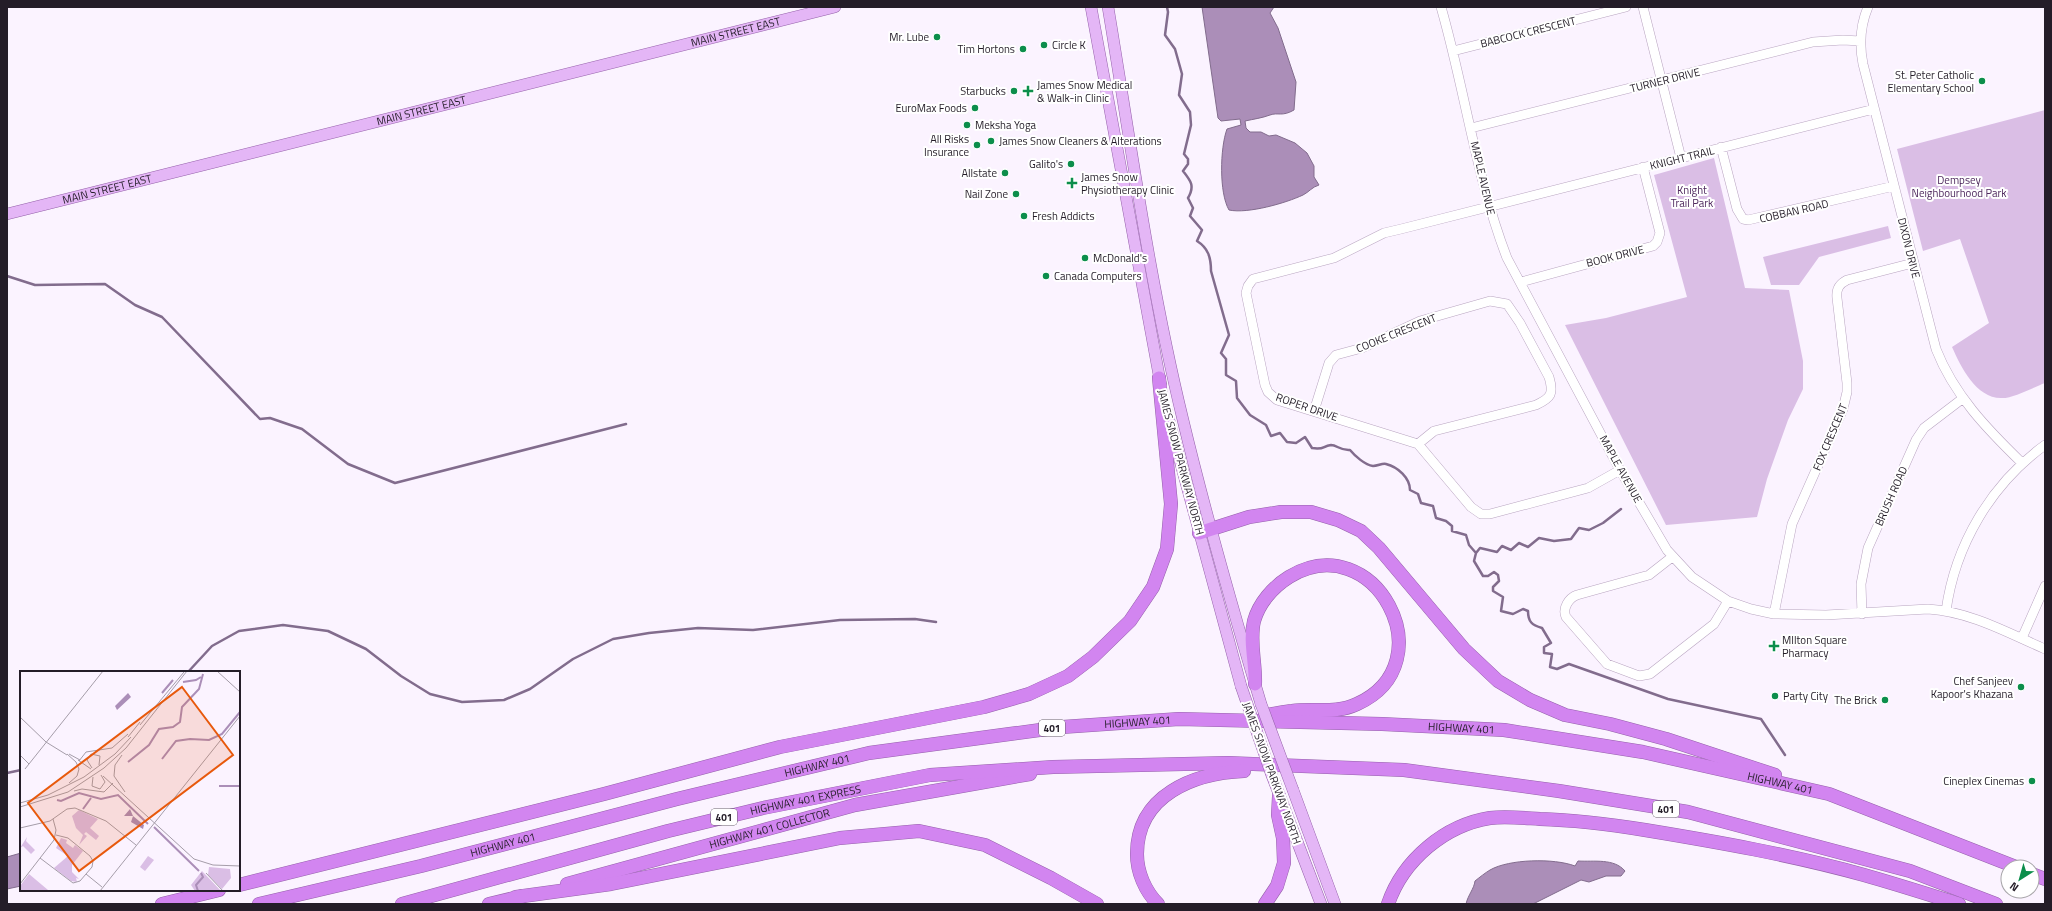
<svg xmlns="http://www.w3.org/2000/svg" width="2052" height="911" font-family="'Titillium Web',sans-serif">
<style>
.green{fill:#dabee5}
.water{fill:#ab8eb8;stroke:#826c8d}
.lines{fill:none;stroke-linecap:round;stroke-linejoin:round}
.stream{stroke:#826c8d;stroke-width:2.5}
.minor-casing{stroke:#b9a5c1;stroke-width:10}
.major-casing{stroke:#9561aa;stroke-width:12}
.highway-casing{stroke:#9561aa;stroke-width:14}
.minor{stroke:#fff;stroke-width:9}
.major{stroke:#e4b6f6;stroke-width:11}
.highway{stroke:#d285f0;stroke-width:13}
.major-bridge-casing{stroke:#9561aa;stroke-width:12;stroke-linecap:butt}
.major-bridge{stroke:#e4b6f6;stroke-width:11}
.poi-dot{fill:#0c8e4b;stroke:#fff;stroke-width:1.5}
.labels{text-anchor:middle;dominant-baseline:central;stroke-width:4;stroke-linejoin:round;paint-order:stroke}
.shield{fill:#fff;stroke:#666168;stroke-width:1}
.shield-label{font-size:10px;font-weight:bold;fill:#241d28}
.street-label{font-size:11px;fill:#241d28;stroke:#fff}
.poi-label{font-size:11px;fill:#241d28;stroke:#fff;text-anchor:end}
.park-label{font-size:11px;fill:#4e285d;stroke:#fff}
.inset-river{fill:none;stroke:#ab8eb8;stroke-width:2}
.inset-road{fill:none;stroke:#a59da9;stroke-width:1}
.view{fill:#e8590c;fill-opacity:0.15;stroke:#e8590c;stroke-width:2}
.inset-edge{fill:none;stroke:#241d28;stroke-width:2}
</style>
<rect width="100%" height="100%" fill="#fbf3ff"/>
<path class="green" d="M2045 110V383C2034 387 2012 399 2001 398 1976 398 1961 367 1952 347L1989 323 1960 239 1923 251 1897 149Z
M1714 158 1745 288 1789 290 1803 361V389L1788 420 1767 479 1757 517 1666 525 1565 325 1606 318 1687 297 1654 175Z
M1888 226 1891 238 1819 257 1799 285H1771L1763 257Z"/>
<path class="water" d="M1202 7H1274L1270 13 1278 28 1296 82 1294 110C1282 117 1278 112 1270 115 1262 118 1254 119 1245 121L1246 128 1250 132H1261L1269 136 1276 135 1295 143 1307 153 1314 166V177L1319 185C1312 187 1309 192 1303 195 1286 203 1248 214 1229 210 1219 193 1220 148 1227 129L1241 125 1240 119 1221 121 1218 118Z
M21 853V886L7 889V857Z
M1578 861C1594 862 1614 858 1625 871L1621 876H1606L1589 882 1581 880 1533 904H1466C1468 895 1474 889 1475 881 1480 877 1485 873 1490 870 1509 859 1554 858 1575 866Z"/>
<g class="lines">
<path class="stream" d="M1167 7 1168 12 1165 35 1175 49 1182 74 1179 95 1190 112 1191 125 1184 154 1188 159V164L1183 171C1191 181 1195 186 1188 198L1193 208 1190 216 1202 230 1197 241C1208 248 1211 257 1211 271L1229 335 1221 353 1226 359V375L1236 381 1237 398 1250 415 1266 425 1271 436 1280 433 1287 442 1296 443 1305 437 1312 448C1325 450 1322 446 1331 445 1337 445 1341 451 1350 450 1355 456 1365 465 1373 466 1378 466 1382 463 1386 464 1398 467 1410 478 1410 490L1418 494 1421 503 1433 506 1436 518 1446 521 1452 526V531L1466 535 1469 545 1476 553 1474 561 1483 576H1488L1494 572 1498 575 1499 581 1493 587V591L1503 597 1501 611 1513 614 1523 609 1528 611C1528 622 1532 625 1542 628L1551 643 1544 647V653L1552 654 1550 667 1557 669 1569 664 1668 699 1761 719 1785 755
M7 276 35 285 105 284 135 305 162 317 260 419 270 418 302 429 348 464 395 483 626 424
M1476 553 1480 548 1497 552 1502 546 1511 550 1519 543 1528 547 1539 538 1554 541 1571 539 1579 528 1589 530 1603 523 1621 509
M188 672 212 646 239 631 283 625 328 631 366 649 401 676 430 694 462 702 504 700 530 689 573 659 613 639 649 633 698 628 753 630 840 620 915 619 936 622
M7 773 21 770"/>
<g class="minor-casing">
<path id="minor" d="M1441 7C1465 90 1476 178 1507 258L1620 470 1667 550 1692 577 1728 601 1751 609 1774 614 1826 615 1928 609C1971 612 2006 632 2045 649
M1643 7 1681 158
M1868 7C1860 26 1859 44 1863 64L1936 349C1954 395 1987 429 2022 463
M1453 51 1626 7
M1471 128 1813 42 1843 40 1860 41
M1721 147 1737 209 1743 219 1748 220 1894 186
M1521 282 1653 246 1657 242 1660 233 1643 167
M1314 411 1329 363 1336 355 1362 348 1420 321 1490 301 1507 304 1520 323 1549 377C1554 394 1551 398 1536 405L1434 431 1418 444
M1620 470 1588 488 1490 514H1481L1471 507 1418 444 1277 400 1268 392 1265 385 1246 293 1248 286 1253 279 1334 258 1384 233 1401 229 1874 109
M1672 557 1649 575 1577 595C1569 598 1562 608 1566 617L1607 664 1639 676 1650 674 1714 624 1728 601
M1946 611C1955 545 1991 484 2045 445
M1774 614 1792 524 1843 409 1847 392V383L1837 298C1836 289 1839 284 1847 280L1913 263
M1862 614 1861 584 1868 548 1916 440 1924 428 1962 399
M2022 638 2045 586"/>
</g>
<g class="major-casing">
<g id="major">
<path d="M1091 7 1161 386"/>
<path d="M1108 7C1131 145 1150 285 1183 420 1206 516 1233 610 1261 704"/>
<path id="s1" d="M7 214 835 7"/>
<path d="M1166 409 1241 686"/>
<path d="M1271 773 1321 904"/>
<path d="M1293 790 1335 904"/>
</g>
</g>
<g class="highway-casing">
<g id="highway">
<path d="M1199 533 1249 517 1281 512H1311L1338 520 1361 531 1379 548 1464 649 1498 681 1530 700 1565 715 1610 724 1666 739 1775 775"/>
<path d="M1255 684C1256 663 1249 642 1254 621 1259 603 1273 587 1289 577 1374 525 1448 663 1357 704 1336 714 1314 708 1292 711 1283 712 1274 714 1265 715"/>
<path d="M2032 874 2045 879"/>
<path id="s2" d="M567 884 855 805 1030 774"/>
<path d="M239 885 604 794 780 747 984 707 1029 694 1068 676 1093 657 1130 621 1153 587 1167 549 1171 504 1159 378"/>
<path d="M516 897 611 884 840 838 919 831 985 845 1051 878 1097 904"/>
<path d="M162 904 219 890"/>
<path id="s3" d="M259 904 421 866 677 799 869 753 1062 727 1179 719 1382 724 1504 730 1643 752 1829 794 2016 867"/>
<path id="s4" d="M402 904 668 831 763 808 930 775 1053 767 1228 763 1404 770 1559 791 1688 812 1910 871 1996 904"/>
<path d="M489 904 523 896"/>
<path d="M1158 904C1145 891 1137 872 1137 854 1137 795 1194 773 1244 771"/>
<path d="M1265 904 1277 886 1284 863 1283 838 1278 815 1279 796"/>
<path d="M1388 904C1403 860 1445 825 1490 818 1506 816 1524 818 1540 819 1577 820 1608 824 1645 830 1718 842 1792 855 1864 875 1896 884 1927 894 1959 904"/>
</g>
</g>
<use href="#minor" class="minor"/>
<use href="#major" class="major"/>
<use href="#highway" class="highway"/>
<g class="major-bridge-casing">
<path id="major-bridge" d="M1241 686 1271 773
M1261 704 1293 790"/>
</g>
<use href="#major-bridge" class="major-bridge"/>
</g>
<g class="poi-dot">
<circle cx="937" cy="37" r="4"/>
<circle cx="1044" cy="45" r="4"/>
<circle cx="1023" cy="49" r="4"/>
<circle cx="1982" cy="81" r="4"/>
<circle cx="1014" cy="91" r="4"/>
<path d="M1026 85h4v4h4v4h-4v4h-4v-4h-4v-4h4z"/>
<circle cx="975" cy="108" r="4"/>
<circle cx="967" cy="125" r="4"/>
<circle cx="991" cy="141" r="4"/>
<circle cx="977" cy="145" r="4"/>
<circle cx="1071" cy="164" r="4"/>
<circle cx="1005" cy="173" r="4"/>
<path d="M1070 177h4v4h4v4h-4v4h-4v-4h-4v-4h4z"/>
<circle cx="1016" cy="194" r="4"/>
<circle cx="1024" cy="216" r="4"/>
<circle cx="1085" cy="258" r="4"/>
<circle cx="1046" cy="276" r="4"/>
<path d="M1772 640h4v4h4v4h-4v4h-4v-4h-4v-4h4z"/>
<circle cx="2021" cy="687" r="4"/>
<circle cx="1775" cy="696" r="4"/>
<circle cx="1885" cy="700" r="4"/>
<circle cx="2032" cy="781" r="4"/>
</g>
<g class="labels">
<g class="shield">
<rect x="1039" y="720" width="26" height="16" rx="3"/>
<rect x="1653" y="801" width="26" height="16" rx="3"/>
<rect x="711" y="809" width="26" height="16" rx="3"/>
</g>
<g class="shield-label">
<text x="1052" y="728">401</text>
<text x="1666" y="809">401</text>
<text x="724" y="817">401</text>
</g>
<g class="street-label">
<text stroke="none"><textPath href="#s1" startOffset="751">MAIN STREET EAST</textPath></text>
<text transform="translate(1528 32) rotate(-14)">BABCOCK CRESCENT</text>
<text transform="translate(1665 80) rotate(-14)">TURNER DRIVE</text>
<text stroke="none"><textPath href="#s1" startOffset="427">MAIN STREET EAST</textPath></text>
<text transform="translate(1682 158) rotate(-14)">KNIGHT TRAIL</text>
<text transform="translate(1483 178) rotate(77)">MAPLE AVENUE</text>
<text stroke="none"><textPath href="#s1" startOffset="103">MAIN STREET EAST</textPath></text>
<text transform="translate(1794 211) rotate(-13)">COBBAN ROAD</text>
<text transform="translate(1909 248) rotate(76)">DIXON DRIVE</text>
<text transform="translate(1615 256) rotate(-14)">BOOK DRIVE</text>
<text transform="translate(1396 333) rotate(-22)">COOKE CRESCENT</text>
<text transform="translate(1307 407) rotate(19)">ROPER DRIVE</text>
<text transform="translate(1830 437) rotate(-67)">FOX CRESCENT</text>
<text transform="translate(1181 462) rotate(75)">JAMES SNOW PARKWAY NORTH</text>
<text transform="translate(1621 469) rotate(61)">MAPLE AVENUE</text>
<text transform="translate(1891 496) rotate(-66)">BRUSH ROAD</text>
<text stroke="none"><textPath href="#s3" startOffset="899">HIGHWAY 401</textPath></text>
<text stroke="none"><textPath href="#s3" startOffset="1223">HIGHWAY 401</textPath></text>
<text stroke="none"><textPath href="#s3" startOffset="575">HIGHWAY 401</textPath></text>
<text transform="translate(1272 773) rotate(70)">JAMES SNOW PARKWAY NORTH</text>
<text stroke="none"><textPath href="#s3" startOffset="1547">HIGHWAY 401</textPath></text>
<text stroke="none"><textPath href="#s4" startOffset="417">HIGHWAY 401 EXPRESS</textPath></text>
<text stroke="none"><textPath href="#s2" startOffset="210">HIGHWAY 401 COLLECTOR</textPath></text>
<text stroke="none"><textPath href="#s3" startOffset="251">HIGHWAY 401</textPath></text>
</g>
<g class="poi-label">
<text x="929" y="37">Mr. Lube</text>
<text x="1052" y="45" text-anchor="start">Circle K</text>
<text x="1015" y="49">Tim Hortons</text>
<text x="1974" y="75">St. Peter Catholic<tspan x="1974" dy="13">Elementary School</tspan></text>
<text x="1037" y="85" text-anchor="start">James Snow Medical<tspan x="1037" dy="13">&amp; Walk-in Clinic</tspan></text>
<text x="1006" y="91">Starbucks</text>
<text x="967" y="108">EuroMax Foods</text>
<text x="975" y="125" text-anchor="start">Meksha Yoga</text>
<text x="969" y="139">All Risks<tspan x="969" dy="13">Insurance</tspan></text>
<text x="999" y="141" text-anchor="start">James Snow Cleaners &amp; Alterations</text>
<text x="1063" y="164">Galito's</text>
<text x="997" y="173">Allstate</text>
<text x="1081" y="177" text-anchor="start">James Snow<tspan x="1081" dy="13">Physiotherapy Clinic</tspan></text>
<text x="1008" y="194">Nail Zone</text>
<text x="1032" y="216" text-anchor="start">Fresh Addicts</text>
<text x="1093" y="258" text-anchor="start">McDonald's</text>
<text x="1054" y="276" text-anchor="start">Canada Computers</text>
<text x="1782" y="640" text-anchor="start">MIlton Square<tspan x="1782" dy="13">Pharmacy</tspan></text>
<text x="2013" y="681">Chef Sanjeev<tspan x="2013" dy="13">Kapoor's Khazana</tspan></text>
<text x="1783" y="696" text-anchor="start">Party City</text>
<text x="1877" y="700">The Brick</text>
<text x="2024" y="781">Cineplex Cinemas</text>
</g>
<g class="park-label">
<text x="1959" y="180">Dempsey<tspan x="1959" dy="13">Neighbourhood Park</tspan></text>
<text x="1692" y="190">Knight<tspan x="1692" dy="13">Trail Park</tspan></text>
</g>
</g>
<g transform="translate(20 671)">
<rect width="220" height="220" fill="#fbf3ff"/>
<path d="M59 139 78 148 70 157 79 165 76 169 66 161 64 163 67 165 59 174 63 164 56 157 52 145ZM7 166 6 170 15 179 11 183 3 175 0 177ZM41 167 47 169 46 172 53 177 55 174 63 180 52 194V201L59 208 56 207 57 211 51 210 34 197 48 185 36 177ZM128 185 134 189 125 200 120 196ZM189 196 210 198 211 207 202 218 188 204ZM182 200 201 220H175L171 214ZM9 203 28 219 0 220V215Z" fill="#dabee5"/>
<path d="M108 22 111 26 97 39 95 35ZM110 138 113 145 124 154 123 158 111 151 113 145H104Z" fill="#ab8eb8"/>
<path class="inset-river" d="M163 11 176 9 181 6M142 22 153 9M142 88 156 70 170 68 189 69 202 63 220 41M108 91 129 74 139 58 153 56 160 51 162 36 179 18 183 3M199 115H220M37 129 41 130 59 122 81 128 98 124 128 153M63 138 71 127M134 156 179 200M178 220 176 214 183 206 181 202"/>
<path class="inset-road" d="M197 0 220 21M0 46 26 71 47 84M120 54 164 1M108 66 120 51M47 83 56 91 59 98 57 105 49 112M49 83 60 89M0 84 9 93M102 84 95 94 94 105 105 121M58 89 71 98M59 90 66 81 92 77 108 63M72 97 67 89 71 83 80 85 79 94M5 98 83 0M83 105 174 188 193 194 220 195M73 106 72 115 80 118 85 111 81 104M54 120 62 118 84 121 93 112M0 132 28 124 64 106 95 83 111 66M0 136 48 121 84 97 106 77 167 0M0 157 30 150 47 138 55 137 86 150 116 174M20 187 53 212 60 210 72 196 73 190 70 185 48 167 36 164M186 202 203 220M66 203 82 216M0 213 34 169 36 159 33 148M80 220 220 45"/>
<path class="view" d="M162 16 213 84 59 200 8 132Z"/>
<rect width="220" height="220" class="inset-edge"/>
</g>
<rect width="2052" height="911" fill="none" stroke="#241d28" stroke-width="16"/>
<g transform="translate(2020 879) rotate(217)"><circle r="19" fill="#ffffff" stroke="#a7a5a9"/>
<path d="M0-3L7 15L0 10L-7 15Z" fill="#0c8e4b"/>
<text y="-6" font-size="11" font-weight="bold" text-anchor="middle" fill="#241d28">N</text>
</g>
</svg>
